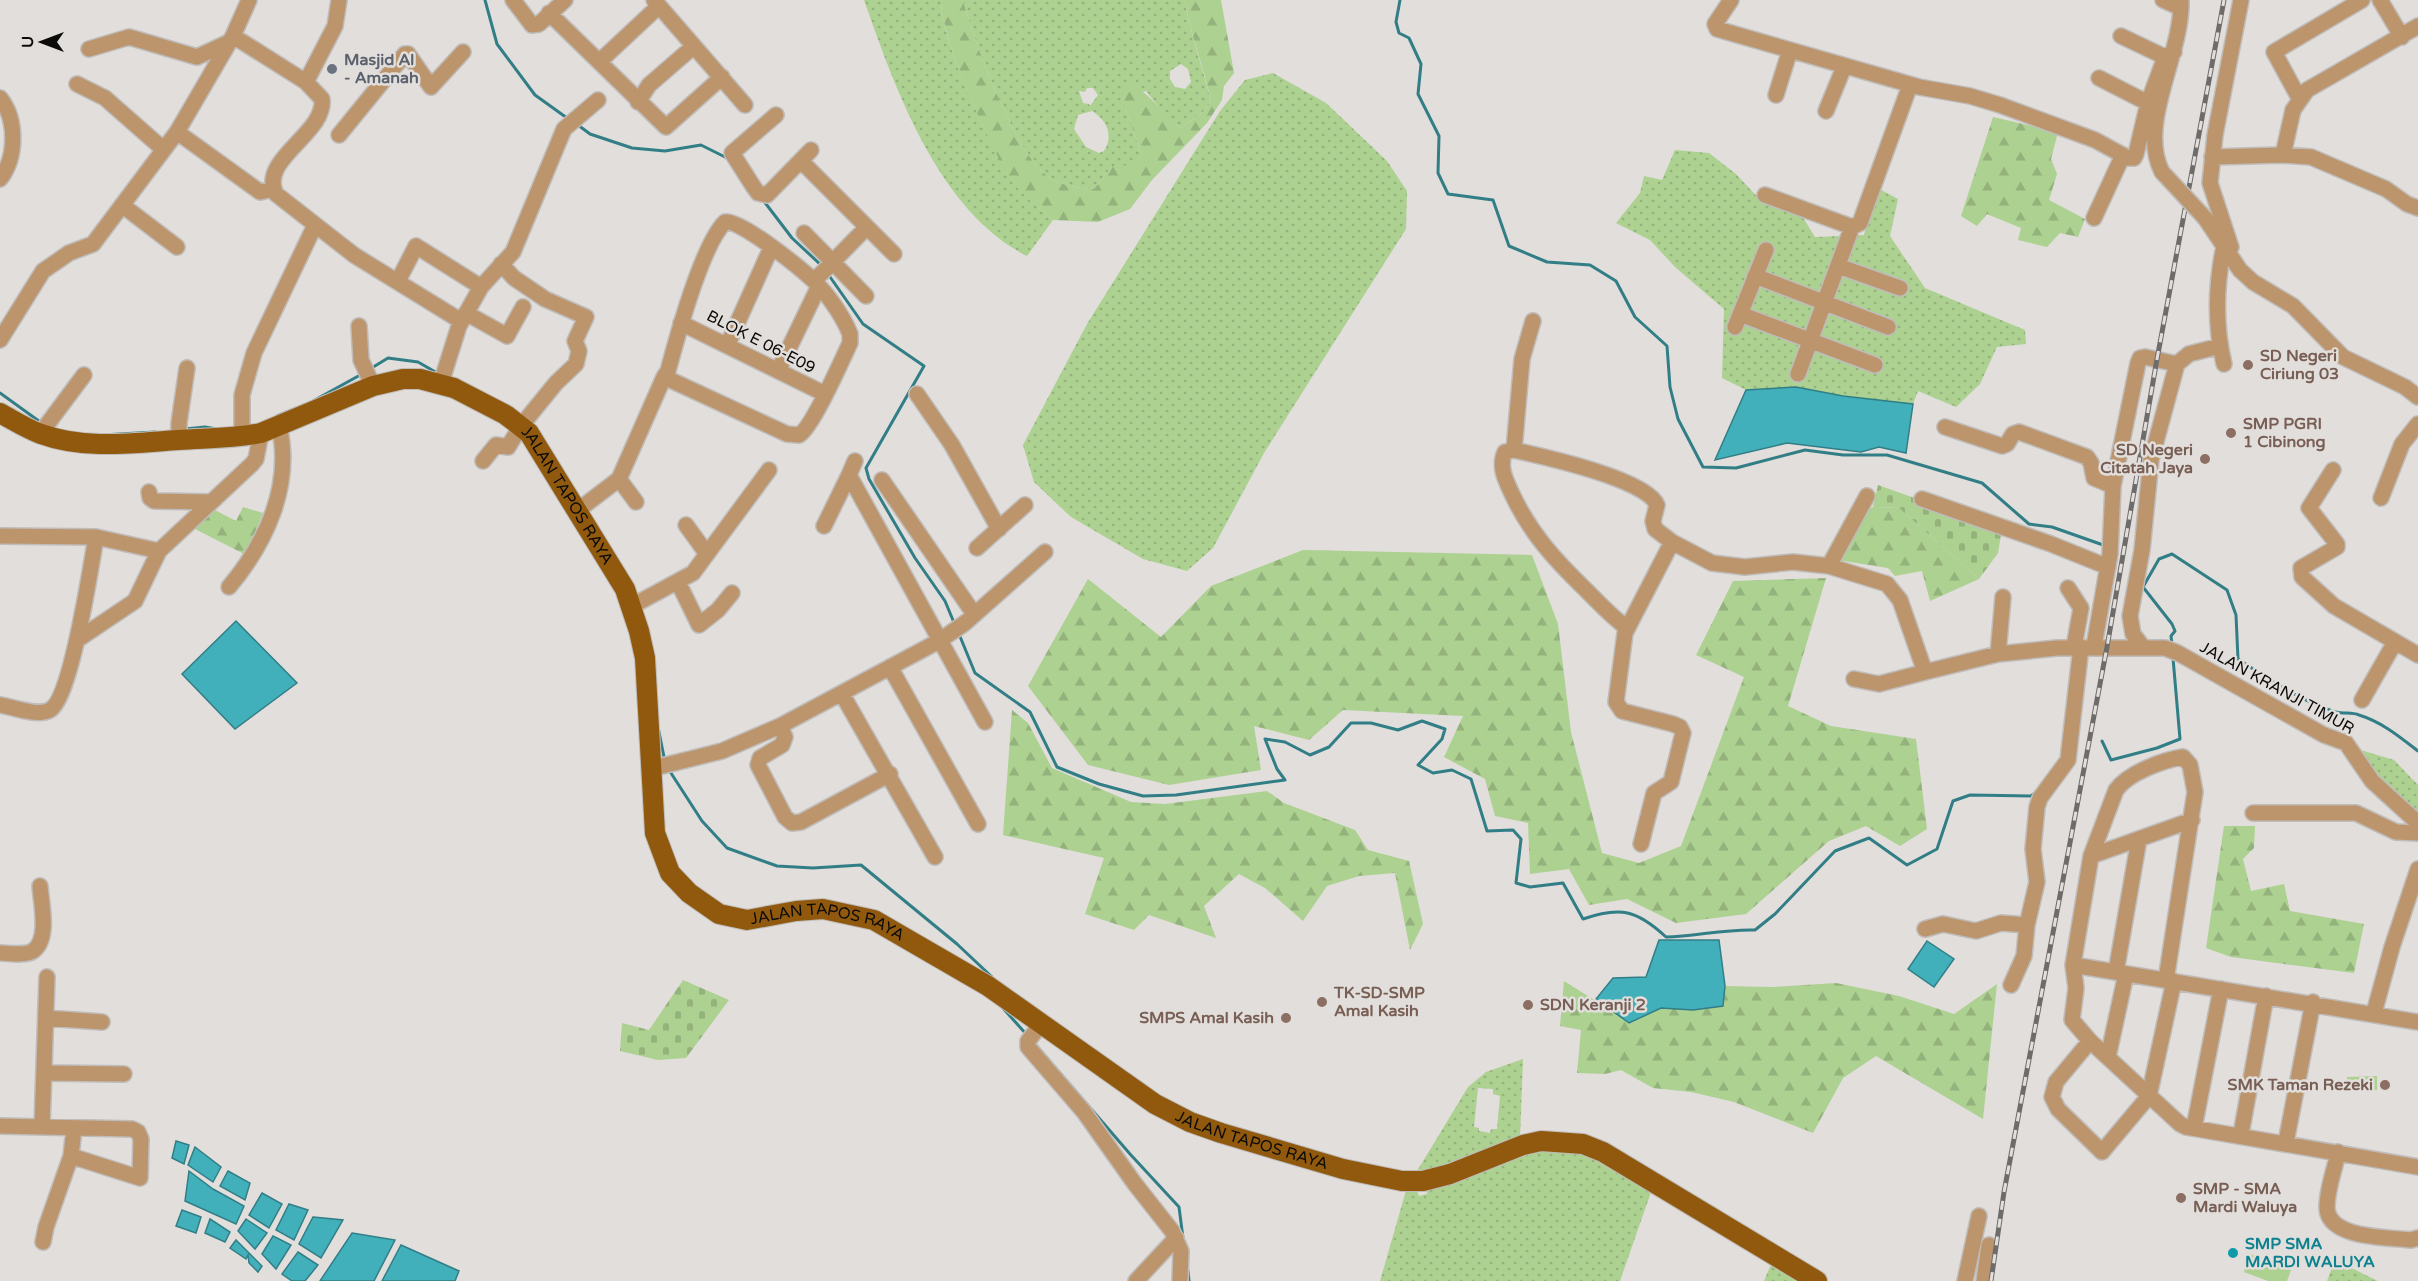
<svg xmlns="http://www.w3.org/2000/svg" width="2418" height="1281" font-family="'Varela Round',sans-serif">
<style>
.grass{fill:url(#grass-dots);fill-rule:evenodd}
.forest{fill:url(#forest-firs)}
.cemetery{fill:url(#cemetery-stones)}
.pitch{fill:#add191}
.water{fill:#42b0bb;stroke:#327e86;stroke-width:1.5}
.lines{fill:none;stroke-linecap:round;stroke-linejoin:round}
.stream{stroke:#327e86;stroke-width:3}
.minor-casing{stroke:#bfbcba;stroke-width:18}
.major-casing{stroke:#bfbcba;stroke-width:22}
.minor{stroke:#bc956d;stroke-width:15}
.major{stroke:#90590e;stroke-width:20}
.rail-casing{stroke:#6e6c6a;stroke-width:5}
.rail{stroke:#e1dedb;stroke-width:3;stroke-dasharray:9;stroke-linecap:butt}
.minor-bridge-casing{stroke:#bfbcba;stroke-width:18;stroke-linecap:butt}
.minor-bridge{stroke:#bc956d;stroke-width:15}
.worship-dot{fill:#6b7280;stroke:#e1dedb;stroke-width:2}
.education-dot{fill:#8d6e63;stroke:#e1dedb;stroke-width:2}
.culture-dot{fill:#0f9aa8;stroke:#e1dedb;stroke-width:2}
.labels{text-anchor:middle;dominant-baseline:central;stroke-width:5;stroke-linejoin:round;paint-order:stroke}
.worship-label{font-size:16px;font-weight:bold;fill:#5b616d;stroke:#e1dedb;text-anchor:start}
.street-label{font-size:16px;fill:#0c0b0a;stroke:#e1dedb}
.education-label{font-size:16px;font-weight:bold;fill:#785e54;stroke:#e1dedb;text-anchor:start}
.culture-label{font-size:16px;font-weight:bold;fill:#0d838f;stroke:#e1dedb;text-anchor:start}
</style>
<defs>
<pattern id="grass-dots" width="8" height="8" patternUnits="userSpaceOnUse" patternTransform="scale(1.5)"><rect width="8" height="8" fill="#add191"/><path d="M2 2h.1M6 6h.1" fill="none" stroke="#94b27c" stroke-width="1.8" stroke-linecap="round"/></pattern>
<pattern id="forest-firs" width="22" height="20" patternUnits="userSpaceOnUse" patternTransform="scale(1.5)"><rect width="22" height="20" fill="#add191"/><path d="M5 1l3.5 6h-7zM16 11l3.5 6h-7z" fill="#94b27c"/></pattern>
<pattern id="cemetery-stones" width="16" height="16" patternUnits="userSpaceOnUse" patternTransform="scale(1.5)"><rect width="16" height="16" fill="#add191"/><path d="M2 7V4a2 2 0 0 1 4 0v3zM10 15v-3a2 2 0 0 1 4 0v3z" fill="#94b27c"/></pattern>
</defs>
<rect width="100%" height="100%" fill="#e1dedb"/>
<path class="grass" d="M864 0H941C940 38 991 148 1013 181 1023 195 1040 208 1053 220L1027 256C938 211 895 88 864 0Z
M963 0H1185C1190 35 1203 67 1211 102L1202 113 1181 128 1167 117 1146 91 1122 98 1142 156 1128 166 1112 167 1094 189C1076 188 1062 186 1046 175 1015 152 973 39 963 0ZM1181 64 1188 69 1191 82 1185 89 1175 87 1170 79V71ZM1087 88H1093L1098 95 1090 106 1089 104 1083 103 1079 91 1085 92ZM1092 111C1107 120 1114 136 1104 151L1099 153 1086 147 1074 129 1078 115Z
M1273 73 1326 103 1387 161 1407 191 1406 229 1264 453 1213 548 1187 571 1143 559 1071 517 1034 482 1023 445 1087 324 1220 111 1245 80Z
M1675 150 1709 153 1736 174 1764 204 1799 211 1815 237 1864 235 1876 187 1898 199 1890 236 1925 288 2025 330 2026 344 1997 347 1980 384 1956 407 1918 391 1913 404 1843 396 1796 387 1746 390 1722 378 1724 309 1675 267 1650 240 1616 223 1640 193 1644 176 1662 180Z
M2354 748 2394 760 2418 785V817L2372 777Z
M1523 1059 1520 1138 1467 1159 1414 1176 1468 1087 1486 1072ZM1478 1088 1493 1089V1094L1500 1096 1497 1129H1491L1490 1133 1479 1131V1128L1474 1127Z
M1546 1149 1583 1153 1651 1192 1620 1281H1380L1407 1187 1416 1188 1419 1196 1427 1194 1428 1187 1518 1154Z
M2335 1260 2378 1281H2327Z
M1772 1262 1802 1281H1764Z"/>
<path class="forest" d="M941 0H963C973 39 1015 152 1046 175 1062 186 1076 188 1094 189L1112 167 1128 165 1142 156 1122 98 1126 82C1154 95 1158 110 1181 128L1202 113 1211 102C1204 67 1190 35 1185 0H1221L1234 73 1224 86 1222 100 1207 123 1152 180 1130 209 1098 222 1053 220C1040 208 1024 196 1013 182 991 151 940 36 941 0Z
M1993 117 2058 132 2051 159 2057 174 2049 200 2085 219 2078 237 2060 233 2047 247 2018 240 2021 228 1987 214 1977 226 1961 216Z
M243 507 263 513 246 555 195 529 215 510 236 521Z
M1873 507 1899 508 1979 579 1930 601 1922 571 1895 576 1888 568 1837 560 1859 514Z
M1303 550 1532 555 1558 624 1571 732 1602 853 1639 863 1681 846 1744 677 1696 655 1733 581 1826 578 1788 706 1831 726 1916 739 1927 829 1900 846 1866 826 1829 841 1746 914 1676 923 1627 899 1589 905 1569 869 1530 874 1528 823 1495 816 1485 779 1444 757 1463 716 1343 710 1309 740 1254 726 1261 770 1169 785 1088 765 1028 686 1088 579 1161 637 1211 586Z
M1012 710 1028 723 1052 768 1131 802 1165 804 1267 791 1284 803 1355 830 1368 850 1409 861 1423 924 1410 950 1395 873 1359 876 1327 886 1303 921 1265 888 1239 874 1204 906 1216 938 1149 915 1134 930 1085 914 1104 858 1003 835Z
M2224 826H2255L2254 848 2243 859 2251 891 2284 884 2290 911 2364 924 2354 973 2231 957 2206 948Z
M1564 981 1629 1022 1661 1008 1693 1010 1723 1006 1725 986 1772 987 1836 983 1899 996 1954 1014 1997 984 1983 1119 1876 1056 1843 1078 1813 1133 1734 1102 1691 1092 1653 1088 1621 1070 1605 1074 1577 1073 1581 1030 1560 1026Z"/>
<path class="cemetery" d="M1878 485 2002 529 1998 553 1979 579 1899 508 1873 507Z
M683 980 729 1000 686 1058 658 1060 620 1051 622 1023 649 1030Z"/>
<path class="pitch" d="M2377 1076V1090L2348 1091 2347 1077Z
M2250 1254 2291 1270 2287 1281H2268L2244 1272Z"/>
<path class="water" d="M1796 387 1843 396 1913 404 1906 453 1879 447 1861 452 1787 443 1715 460 1746 390Z
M236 621 297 683 235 729 182 674Z
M1659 940H1719L1725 986 1723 1006 1693 1010 1661 1008 1629 1023 1596 999 1613 978 1646 977Z
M1927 941 1954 959 1934 987 1908 969Z
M176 1141 189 1145 184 1164 172 1158Z
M195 1147 221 1167 213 1182 188 1165Z
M189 1171 213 1189 244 1206 236 1224 185 1201Z
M228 1171 250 1183 245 1200 220 1186Z
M262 1193 282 1204 269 1228 249 1215Z
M289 1204 308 1210 294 1240 276 1230Z
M182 1210 201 1217 196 1233 176 1226Z
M313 1217 343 1220 321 1258 299 1244Z
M210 1219 230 1232 225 1242 205 1233Z
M246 1219 267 1233 255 1249 238 1231Z
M352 1233 395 1240 374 1281H320Z
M273 1236 291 1245 276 1269 262 1254Z
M236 1240 262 1266 258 1272 249 1263 248 1255 246 1259 230 1248Z
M401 1245 459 1271 455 1281H382Z
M298 1252 318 1265 305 1281H292L282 1274Z"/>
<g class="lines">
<path class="stream" d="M485 0 497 44 535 95 567 118
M1400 0 1396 22 1399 33 1409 38 1421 64 1418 94 1439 136 1438 173 1448 194 1493 200 1509 246 1547 262 1590 265 1616 281 1635 317 1667 346 1670 387 1678 419 1703 467 1736 468 1805 450 1843 455H1887L1982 483 2029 524 2052 527 2106 546
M578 125 590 134 632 148 665 151 701 145 727 158
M763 200 792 238 822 266
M828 274 863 324 924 366 866 468 869 479 915 558 945 601 955 625
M370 369 388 358 418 362 439 374
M0 393 43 424
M313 401 362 374
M277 416 304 405
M185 429 205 427 217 429
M102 435 155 432
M959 634 975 673 1030 712 1057 767 1099 784 1143 796 1176 795 1285 780 1277 769 1265 739 1285 742 1310 755 1329 747 1351 723H1371L1398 730 1422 721 1445 729 1442 739 1418 765 1433 773 1452 770 1471 779 1487 831 1513 830 1521 839 1516 883 1530 887 1563 883 1583 919C1620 906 1637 910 1666 937 1697 936 1724 929 1755 930L1775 914 1835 851 1869 838 1907 865 1937 849 1953 801 1970 795 2031 796 2036 792
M2172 645 2171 636 2175 631 2172 624 2143 587 2159 559 2172 554 2227 590 2236 615 2238 659C2268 679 2302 702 2336 712 2344 714 2352 712 2359 715 2382 722 2400 737 2418 751
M658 727 665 762
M2102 741 2111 760 2157 748 2180 739 2173 658
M669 770 702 821 727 848 777 866 813 868 861 865 957 944 992 977
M1001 1006 1027 1035
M1035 1044 1130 1154 1179 1207 1183 1238
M1188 1271 1189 1281"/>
<g class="minor-casing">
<path id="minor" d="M249 0 233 36 306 82 322 99C326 134 258 159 276 194L354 255 461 321
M513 0 532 25 539 24 565 0
M654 0 745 105
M1731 0 1715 24 1717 29 1919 87 1970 96 2000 105 2095 140 2128 158H2134L2136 154 2148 103 2165 57 2174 52
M2163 0 2181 8
M2380 0 2402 37
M549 13 666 127 722 77
M2121 36 2165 57
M89 49 129 37 197 57 227 43
M600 61 659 6
M2099 78 2148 103
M306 82 335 26 339 0
M77 84 105 98 163 149
M1776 95 1790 50
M0 98C17 119 17 157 0 179
M2299 98 2274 52 2362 0
M638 102 649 85 694 46
M1826 111 1844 67
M776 115 732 153 753 186 758 193 767 195 811 150
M177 132 260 192 273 189
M339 135 405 54H408L431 87 463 52
M2283 155 2293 110 2307 90 2418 26
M2212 157 2283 155 2311 157 2386 189 2407 204 2418 208
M801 161 894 254
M2162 172C2137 123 2183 54 2181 0
M1765 195 1852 227
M122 205 177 247
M2094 218 2123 155
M2205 218 2240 270 2253 282 2293 306 2343 357 2405 387 2418 397
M804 233 866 296
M2231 247 2210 183 2215 135 2241 0
M1838 266 1900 288
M1755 276 1888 327
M398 281 416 246 481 287
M814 281 867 227
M466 313 507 336 523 307
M1740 314 1875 365
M681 323 825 394
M359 326 361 360 373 386
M1735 327 1766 250
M0 340 43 271 69 253 93 244 177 132 233 36
M727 346 771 248
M2224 364C2215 326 2216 284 2224 246
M778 371 819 286
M1798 374 1852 227 1860 223 1910 85
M441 383 459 326 481 287 513 252 564 129 598 100
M917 394 952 445 999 529
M1945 427 2002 446 2007 444 2013 434 2019 432 2087 457 2091 463 2094 478 2113 486
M40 434 84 375
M242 437V395L254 353 315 225
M179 440V423L187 368
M1514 450 1522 359 1533 321
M483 461 496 445 508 447 521 426 556 383 576 364 579 351 575 341 586 317 545 299 514 278 501 264
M855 461 849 475 985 722
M2333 470 2309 508 2337 544V547L2301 568 2302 577 2334 606 2418 655
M619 479 636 502
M882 480 974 614
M149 492 150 498 154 501 211 502
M2381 498 2402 444 2418 424
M1922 499 2051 544 2108 567
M577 511 619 479 664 377 668 371C677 337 702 245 725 222 740 219 800 268 813 280 827 293 843 316 850 334V343C842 360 812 428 799 435L787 434 664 377
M686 525 707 554
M824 526 849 475
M0 536 96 537 159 551 252 464 256 459 261 433
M977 548 1025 505
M1829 566 1867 496
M678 582 699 625 718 610 732 593
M229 587C266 543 293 485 279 426
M2068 588 2081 608 2074 647
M632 606 693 573 769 470
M1627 628C1612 617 1600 604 1586 590 1556 561 1531 534 1513 496 1506 481 1498 467 1505 452L1514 450C1541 456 1647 479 1657 505L1653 521 1655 529 1672 542 1712 563 1745 567 1793 562 1829 566 1887 584 1900 600 1925 672 1998 654 2057 648H2165L2178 653 2324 735 2346 743 2372 781 2418 823
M77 640 135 601 159 551
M2094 646 2110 554 2113 486 2138 363 2140 358 2145 357 2177 364
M2143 647 2133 634 2130 616 2142 550 2151 460 2177 364 2189 354 2220 346
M1998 654 2003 597
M890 667 978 824
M1854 679 1879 684 1925 672
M842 694 935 857
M2362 700 2395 642
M0 705C13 707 37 717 50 710 71 698 91 566 96 537
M780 726 785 737 782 745 760 758 758 765 785 817 792 823 801 822 890 774
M650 769 722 751 780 726 939 641 965 623 1045 552
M2253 813H2356L2396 832 2418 833
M1641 844 1654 793 1671 782 1683 733 1680 727 1673 724 1622 711 1616 702 1625 633 1672 542
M2091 856 2192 820
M1925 929 1943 924 1976 931 2001 923 2027 925 2037 882 2033 849 2037 807 2040 798 2068 760 2081 647
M0 953C9 953 25 956 33 951 50 939 41 903 40 886
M2073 965 2418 1022
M2116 972 2139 839
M2166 980 2195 792 2190 765 2183 757C2163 760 2128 773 2116 790L2091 856 2073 965 2076 988 2072 1020 2090 1041 2180 1124 2186 1127 2418 1167
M2011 985 2024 956 2027 925
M2374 1013 2392 947 2418 869
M46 1018 102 1022
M1042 1023 1028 1041V1047L1084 1112 1135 1184 1172 1231 1181 1251 1180 1281
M2090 1041 2056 1082 2052 1097 2058 1109 2102 1152 2149 1096 2174 981
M2108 1057 2126 974
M44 1073 124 1074
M0 1126 132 1129 138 1132 141 1139 140 1178 71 1156
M42 1127 47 977
M2194 1128 2221 989
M2241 1134 2266 996
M2286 1142 2313 1002
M2338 1152C2335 1169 2327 1189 2327 1207 2327 1239 2388 1237 2411 1240L2418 1238
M43 1242 46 1227 71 1156 74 1128
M1136 1281 1176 1238
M1965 1281 1979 1216
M1984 1281 1989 1245"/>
</g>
<g class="major-casing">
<g id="major">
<path id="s1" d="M0 413C13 420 27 429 41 434 85 450 133 443 178 440 206 438 233 439 261 433L373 386 403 379H420L454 388 506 415 529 433 625 589 639 631 645 658 655 833 670 873 689 893 719 914 747 920 796 911 823 909 874 920 988 986 1155 1104 1190 1122 1221 1133 1343 1169 1402 1181H1423L1450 1174 1523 1145 1541 1141 1583 1144 1603 1152 1817 1281"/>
</g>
</g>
<use href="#minor" class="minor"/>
<use href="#major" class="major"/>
<g class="rail-casing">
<path id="rail" d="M1991 1281 2004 1192 2107 647 2157 359 2224 0"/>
</g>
<use href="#rail" class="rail"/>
<g class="minor-bridge-casing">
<path id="minor-bridge" d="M2162 172 2205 218"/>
</g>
<use href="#minor-bridge" class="minor-bridge"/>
</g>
<circle class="worship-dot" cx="332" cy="69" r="6"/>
<g class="education-dot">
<circle cx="2248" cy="365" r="6"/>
<circle cx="2231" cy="433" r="6"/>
<circle cx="2205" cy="459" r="6"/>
<circle cx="1322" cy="1002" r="6"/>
<circle cx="1528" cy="1005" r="6"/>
<circle cx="1286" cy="1018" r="6"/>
<circle cx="2385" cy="1085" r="6"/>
<circle cx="2181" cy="1198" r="6"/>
</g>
<circle class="culture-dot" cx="2233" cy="1253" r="6"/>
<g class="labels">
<g class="worship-label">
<text x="344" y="60">Masjid Al<tspan x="344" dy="18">- Amanah</tspan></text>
</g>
<g class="street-label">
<text transform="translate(761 342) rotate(27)">BLOK E 06-E09</text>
<text stroke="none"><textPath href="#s1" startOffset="633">JALAN TAPOS RAYA</textPath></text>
<text transform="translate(2277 688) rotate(29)">JALAN KRANJI TIMUR</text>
<text stroke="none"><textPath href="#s1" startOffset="1209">JALAN TAPOS RAYA</textPath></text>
<text stroke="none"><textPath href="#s1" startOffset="1695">JALAN TAPOS RAYA</textPath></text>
</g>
<g class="education-label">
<text x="2260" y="356">SD Negeri<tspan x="2260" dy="18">Ciriung 03</tspan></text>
<text x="2243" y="424">SMP PGRI<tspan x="2243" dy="18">1 Cibinong</tspan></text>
<text x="2193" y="450" text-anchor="end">SD Negeri<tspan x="2193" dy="18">Citatah Jaya</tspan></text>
<text x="1334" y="993">TK-SD-SMP<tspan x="1334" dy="18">Amal Kasih</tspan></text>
<text x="1540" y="1005">SDN Keranji 2</text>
<text x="1274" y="1018" text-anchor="end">SMPS Amal Kasih</text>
<text x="2373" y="1085" text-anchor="end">SMK Taman Rezeki</text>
<text x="2193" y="1189">SMP - SMA<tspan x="2193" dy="18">Mardi Waluya</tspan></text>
</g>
<g class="culture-label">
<text x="2245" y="1244">SMP SMA<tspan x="2245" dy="18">MARDI WALUYA</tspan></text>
</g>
</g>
<g transform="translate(42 42) rotate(270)" stroke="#e1dedb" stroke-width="4.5" paint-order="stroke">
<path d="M0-4.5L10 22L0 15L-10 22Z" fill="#0c0b0a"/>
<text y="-9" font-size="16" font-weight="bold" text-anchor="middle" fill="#0c0b0a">U</text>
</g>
</svg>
